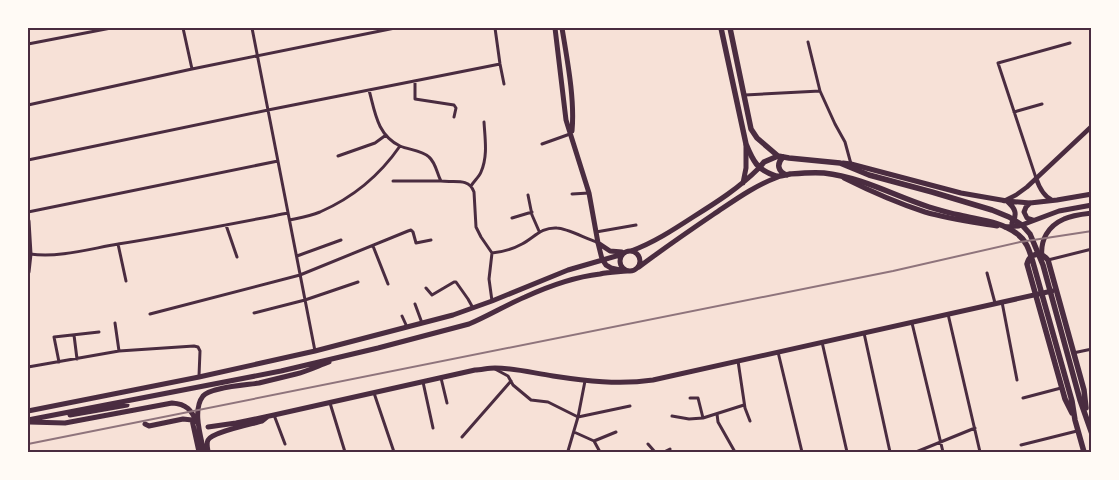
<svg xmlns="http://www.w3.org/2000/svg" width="1119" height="480" font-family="'DM Sans',sans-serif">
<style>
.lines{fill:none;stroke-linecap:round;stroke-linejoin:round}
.minor{stroke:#4a2c40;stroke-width:3}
.tertiary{stroke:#4a2c40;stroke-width:4.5}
.secondary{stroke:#4a2c40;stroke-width:5}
.primary{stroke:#4a2c40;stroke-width:5.5}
.rail{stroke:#8f747c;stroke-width:2}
.neatline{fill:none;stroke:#4a2c40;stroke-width:2}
</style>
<rect width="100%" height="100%" fill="#f7e1d7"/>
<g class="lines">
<path class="minor" d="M183 28 192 69
M252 28 315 351
M495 28 500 64 504 84
M28 44 111 28
M1091 63H1092
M415 81V99L454 105 456 108 454 117
M369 90C375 112 377 135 400 146 409 150 422 150 429 157 436 163 437 174 441 181 453 183 469 177 474 192L476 227 481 237 492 253
M820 91 835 124 845 142 851 164
M745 95 820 91 808 42
M28 105 192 69 395 28
M1014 112 1042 104
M542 144 570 134
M338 156 375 143 386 135
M28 160 268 110 500 64
M1036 178 998 63 1070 43
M393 181H441
M471 186C474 181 479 177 481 172 488 156 485 139 484 122
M572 194 589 193
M528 195 532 215 539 231
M28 212 278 161
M512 218 532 212
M290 220C299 218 310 216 320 212 352 198 380 175 400 146
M226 225 237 257
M596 232 636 225
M118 244 126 281
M373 246 388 284
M30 254C59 258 89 249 118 244 175 235 231 224 288 213
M297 256 341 240
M1048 260 1092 249
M987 273 995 303
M426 288 432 295 454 282H456L468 299 473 308
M492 301 489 279 492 253C503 252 513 249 522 244 534 238 541 227 557 228 566 228 587 239 597 242
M1002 302 1017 380
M415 304 422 323
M254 313 305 300 358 282
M150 314 300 275 408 231 411 230 413 232 416 243 431 240
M948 314 980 452
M402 316 407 327
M115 323 119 351
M912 323 943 452
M864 333 890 452
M74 335 77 359
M822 342 847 452
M778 352 802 452
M1073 353 1092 349
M738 361 745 408 750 421
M59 362 54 337 99 332
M28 367 119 351 194 346 198 347 200 351 199 376
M495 369 508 376 513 385 531 400 548 402 578 417 630 406
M441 378 447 403
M423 382 433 428
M374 393 394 452
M690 398H698L703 418
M1023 398 1061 388
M330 403 345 452
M717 414 718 422 735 452
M274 415 285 444
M672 416 689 419 703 418 744 405
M574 432 594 441 600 452
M462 437 511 381
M594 441 616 432
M648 444 655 452
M1021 445 1077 431
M569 452 568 451 578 417 585 381
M664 452 670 449
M916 452 975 428"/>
<path class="tertiary" d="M1036 178C1039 187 1043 196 1052 200
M1004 201 1016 195 1027 187 1092 126"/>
<path class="secondary" d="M555 28 566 120 589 193 598 243 602 259 606 265 611 268 620 270
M562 28C567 59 575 99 572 131
M843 163 851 164 961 193 1007 201 1030 203 1057 200 1092 194
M844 178C870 191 897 203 925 212 949 219 973 222 997 226
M743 183 746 168V145
M1007 201C1015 208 1018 214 1012 223
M1030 203 1026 207 1024 212 1027 218 1033 220
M28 221 30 254 28 272
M1005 227 1019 226 1059 211 1092 205
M598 243 610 251 622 252
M620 261a10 10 0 1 1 20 0a10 10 0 1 1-20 0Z
M631 251C653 243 673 230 693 217 717 202 739 188 759 168
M1042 257C1040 240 1048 226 1064 219 1072 215 1083 214 1092 213
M639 267C664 248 689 231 714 214 735 200 754 186 778 177
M28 411 199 377 315 351 453 315 492 301 568 270 623 254
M70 415 127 405
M28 420 281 371 378 348 469 324C488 316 506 305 525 297 549 286 574 277 600 274 609 272 618 272 627 271
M29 422 65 423 172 403C187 404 191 410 197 422
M145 424 149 426 183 419 192 420 199 452
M208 427 236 423 274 415 475 370C481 370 488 368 495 368 514 368 533 373 553 376 586 381 619 385 653 380L1052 291
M204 452C201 437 192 410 203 396 211 387 246 385 259 383 271 380 284 377 296 374 308 371 318 366 329 362
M208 452C208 449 206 444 208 440 212 432 252 424 262 421L267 417"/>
<path class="primary" d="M721 28 746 144C753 161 757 170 776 176 780 177 785 175 790 174 802 173 813 172 824 173 861 177 895 196 929 207 939 210 949 213 959 215 978 220 1000 221 1016 233 1028 241 1030 253 1034 266L1072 401 1075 420 1084 452
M730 28 751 129 757 138 778 156
M783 157C776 164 778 172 787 175
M759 168 764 162 778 156 789 158 840 163 869 175 932 192 992 210 1009 217 1022 225 1030 234 1043 265 1080 400 1092 434
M1072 413 1065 399 1027 264C1030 253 1040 251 1048 260L1084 390 1086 408"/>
<path class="rail" d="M28 444 893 271 1020 242 1092 231"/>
</g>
<rect width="1119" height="480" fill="none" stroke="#fffaf5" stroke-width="58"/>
<rect x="29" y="29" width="1061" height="422" class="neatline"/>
</svg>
